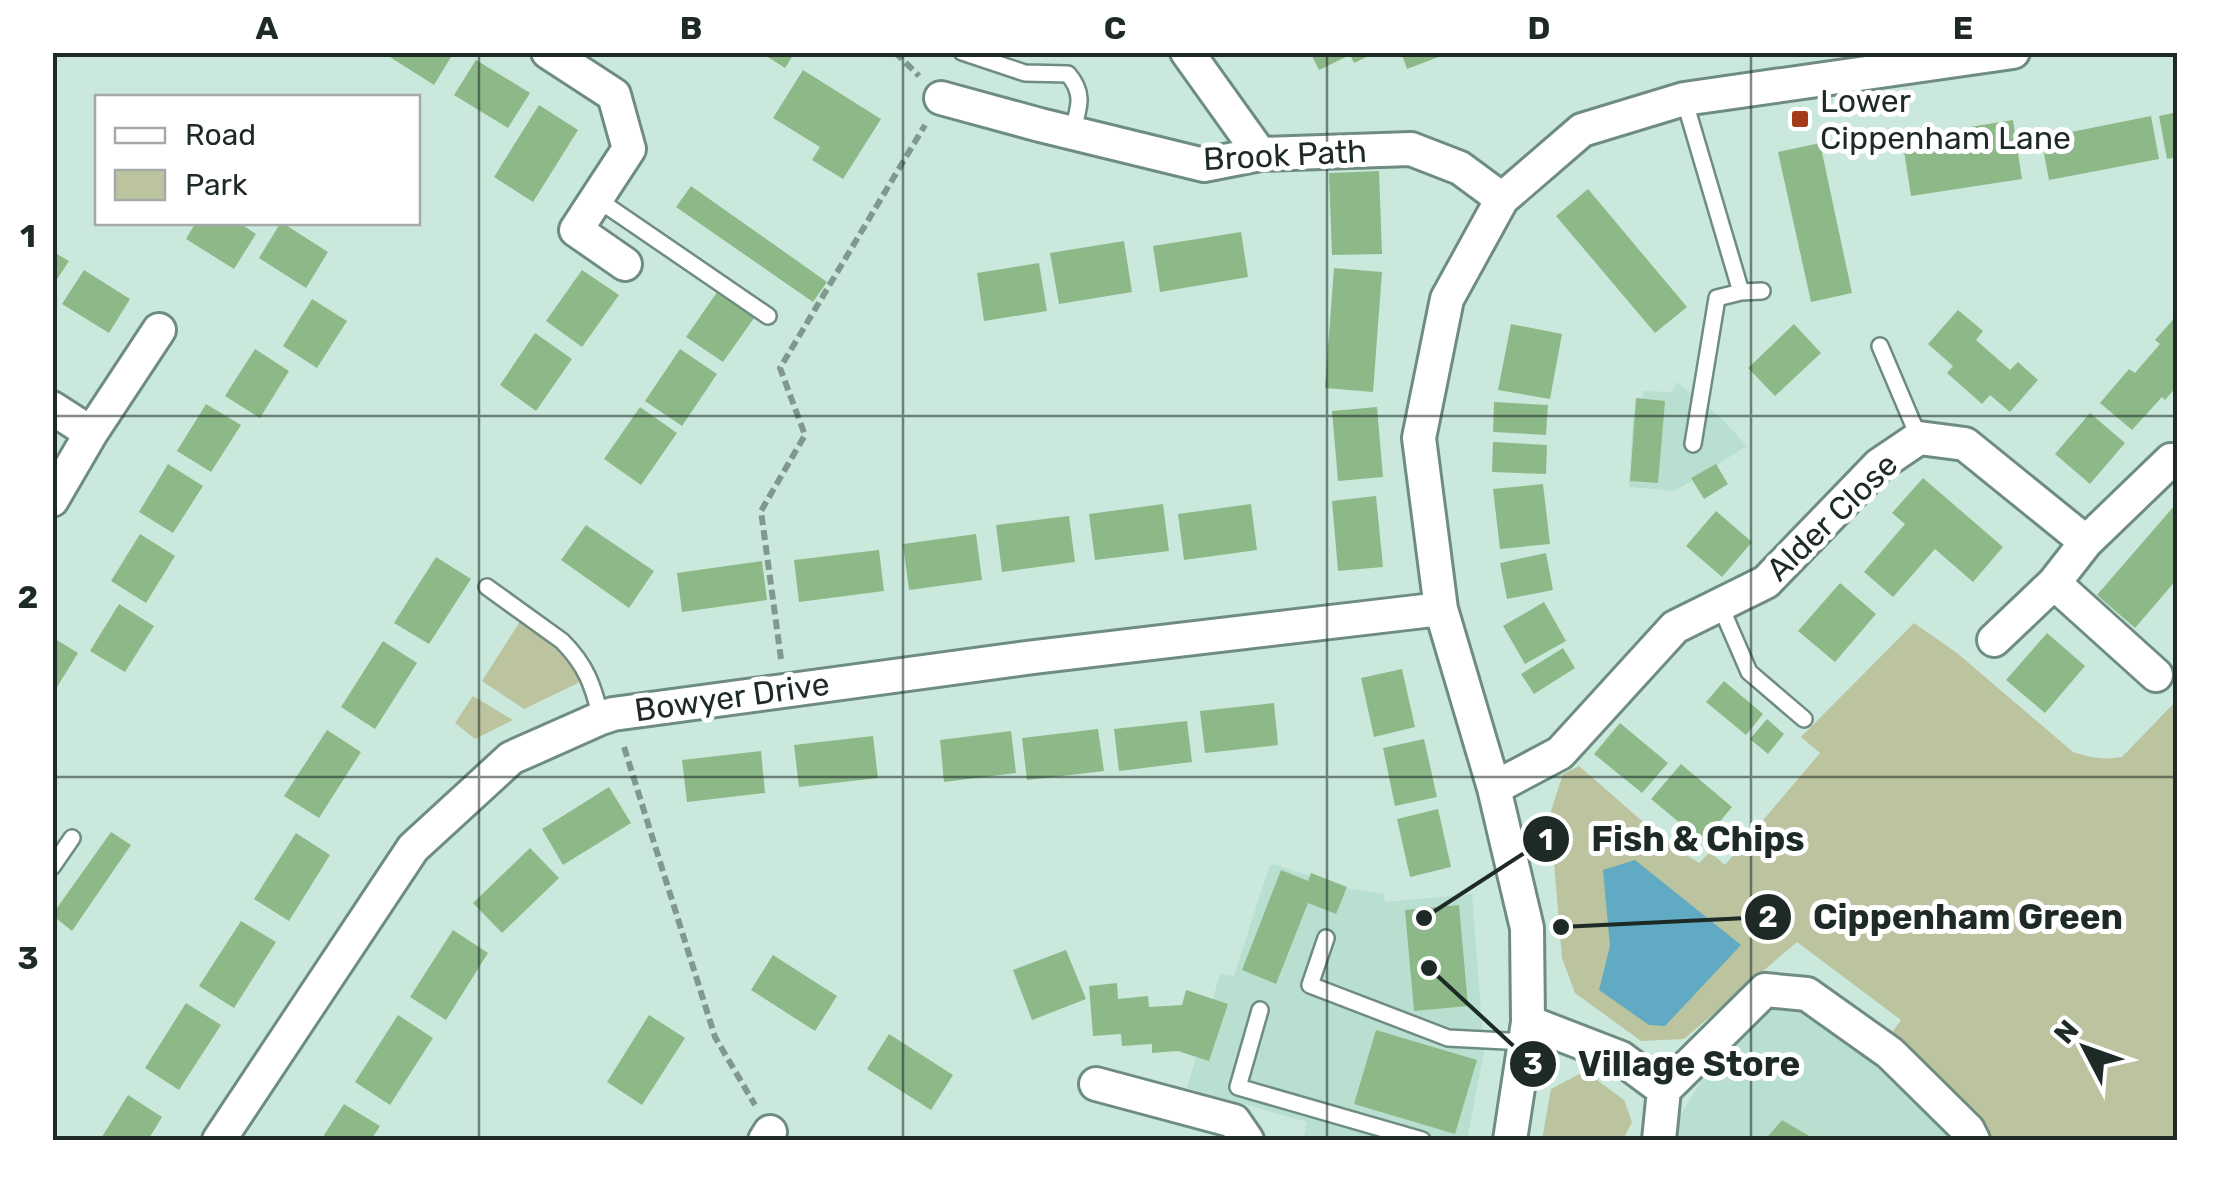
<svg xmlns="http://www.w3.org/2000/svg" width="2230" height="1193" font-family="Rubik,sans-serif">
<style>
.built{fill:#b8dfd0}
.green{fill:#bcc39f}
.water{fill:#60aac3}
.building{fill:#8db989}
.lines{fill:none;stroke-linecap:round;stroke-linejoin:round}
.lane-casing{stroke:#6f8c80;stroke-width:20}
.street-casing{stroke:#6f8c80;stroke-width:38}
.path{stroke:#81988f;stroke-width:6;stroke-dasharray:10 5;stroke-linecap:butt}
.lane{stroke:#fff;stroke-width:15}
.street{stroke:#fff;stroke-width:32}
.grid{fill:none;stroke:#1e2a25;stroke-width:2.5;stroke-opacity:0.55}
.poi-dot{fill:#a43c1b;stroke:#fff;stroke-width:4}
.labels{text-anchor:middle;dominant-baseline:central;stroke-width:10;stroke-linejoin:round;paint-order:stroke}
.poi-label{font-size:32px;fill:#1e2a25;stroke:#fff;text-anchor:start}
.street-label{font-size:32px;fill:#1e2a25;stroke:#fff}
.leader{fill:none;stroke:#1e2a25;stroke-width:4}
.callout-dot{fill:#1e2a25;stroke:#fff;stroke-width:4}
.mark-label{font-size:30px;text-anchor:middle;font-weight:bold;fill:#fff}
.callout-label{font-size:35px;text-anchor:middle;font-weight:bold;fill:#1e2a25;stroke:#fff;stroke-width:10;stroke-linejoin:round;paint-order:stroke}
.neatline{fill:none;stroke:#1e2a25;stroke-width:4}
.grid-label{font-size:32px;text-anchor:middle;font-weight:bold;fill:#1e2a25}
</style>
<rect width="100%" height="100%" fill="#cae9dc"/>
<path class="built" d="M1677 382 1721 418 1747 446 1675 491 1629 487 1633 418H1641L1643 391 1672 392Z
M1274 864 1345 888 1384 894 1385 902 1472 894 1484 1052 1467 1140H1303L1307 1122 1187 1088 1220 974 1234 976 1269 867Z
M1777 1002 1840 1027 1956 1140H1665L1706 1074 1739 1030Z"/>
<path class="green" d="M526 612 582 672 578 683 524 709 482 681Z
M1914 623 1957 653 2073 752C2090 758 2105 760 2122 757L2177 700V1140H1973L1890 1035 1901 1020 1797 942 1684 1039 1641 1041 1575 993 1562 958 1550 814 1563 774 1579 766 1665 841 1699 863 1710 852 1725 865 1820 753 1801 737Z
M473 696 513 720 475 739 455 723Z
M1585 1071 1624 1100 1632 1122 1623 1140H1542L1551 1089Z"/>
<path class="water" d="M1635 860 1741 945 1665 1026 1649 1025 1599 990 1610 946 1603 870Z"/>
<path class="building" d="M382 52H454L434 85Z
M760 52H795L785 68Z
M1310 52H1377L1354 63 1350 55 1319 70Z
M1401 52H1449V53L1407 69Z
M476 60 530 93 508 128 454 95Z
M803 70 881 119 843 179 812 160 820 147 773 118Z
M539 105 578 130 533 202 494 177Z
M2178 112V157L2167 159 2159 116Z
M2151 116 2159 159 2049 180 2041 138Z
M2013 120 2022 179 1911 196 1902 138Z
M1820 143 1852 293 1811 302 1778 152Z
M1379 171 1382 254 1332 255 1329 173Z
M691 186 827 282 813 302 676 207Z
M1588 189 1687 307 1655 333 1556 216Z
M196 222H238L256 234 234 269 186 239Z
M281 222 328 252 306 288 259 258Z
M1241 232 1248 277 1160 292 1153 246Z
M1124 241 1132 292 1059 304 1050 253Z
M52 251 69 261 52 287Z
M1039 263 1047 311 984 321 977 273Z
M1334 268 1382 272 1373 392 1325 388Z
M84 270 130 299 109 333 62 304Z
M582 270 619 295 582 347 546 321Z
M722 285 759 311 723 362 686 337Z
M312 299 347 321 317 368 283 346Z
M1958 310 1983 331 1976 340 2010 370 2018 362 2038 380 2010 412 1990 395 1982 404 1947 373 1953 366 1928 344Z
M2178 314V385L2165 400 2162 397 2132 430 2100 403 2129 369 2135 373 2160 344 2155 340Z
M1511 324 1562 334 1550 399 1498 390Z
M1794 324 1821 353 1775 396 1748 368Z
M535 333 572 359 536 411 500 385Z
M255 349 289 371 260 418 225 396Z
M680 349 717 374 682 426 645 401Z
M1636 398 1665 401 1658 483 1630 481Z
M1494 402 1548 405 1546 435 1493 432Z
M206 404 241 425 211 472 177 451Z
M640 407 677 433 641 485 604 459Z
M1377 407 1383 477 1338 481 1332 411Z
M2090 413 2125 443 2090 484 2055 454Z
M1493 442 1547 445 1546 474 1492 472Z
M168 464 203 486 173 533 139 512Z
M1716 464 1728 484 1704 499 1691 478Z
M1923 478 2003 547 1973 582 1935 549 1893 597 1864 572 1905 524 1892 513Z
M1543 484 1550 544 1500 549 1493 489Z
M1376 496 1383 567 1338 571 1332 501Z
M1163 504 1169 551 1095 560 1089 514Z
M1251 504 1257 550 1184 560 1178 514Z
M2175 505 2178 507V578L2135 628 2097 595Z
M1716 511 1752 542 1722 577 1686 546Z
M1069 516 1075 562 1002 572 996 525Z
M586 525 654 571 629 608 561 560Z
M140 534 175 556 146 603 111 581Z
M976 534 982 580 909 590 903 544Z
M879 550 884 591 799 602 794 560Z
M1546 553 1553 590 1507 599 1500 563Z
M436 557 471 579 429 644 394 623Z
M762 561 767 600 682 612 677 573Z
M1840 583 1876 614 1835 662 1798 631Z
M1544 602 1566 641 1525 664 1503 626Z
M119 604 154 626 125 672 90 651Z
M2047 633 2085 666 2045 713 2006 680Z
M52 637 78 653 57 687 52 684Z
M383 641 417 663 375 729 341 707Z
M1563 648 1575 668 1534 694 1521 674Z
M1402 669 1415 727 1374 737 1361 678Z
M1724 681 1763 714 1746 735 1706 702Z
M1274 703 1278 745 1205 753 1200 711Z
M1767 719 1784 734 1768 754 1750 739Z
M1187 721 1192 762 1119 771 1114 729Z
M1620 723 1668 763 1642 793 1594 754Z
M1098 729 1104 771 1027 780 1022 738Z
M327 730 361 752 319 818 284 796Z
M1011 731 1016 773 944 782 940 740Z
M873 736 878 778 799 787 794 745Z
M1424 739 1437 797 1395 806 1383 748Z
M761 751 765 793 687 802 682 760Z
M1681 764 1732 807 1703 842 1651 799Z
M609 787 631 823 563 865 542 829Z
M1438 809 1451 867 1410 877 1397 819Z
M111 832 131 845 72 931 52 915Z
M296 833 330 855 289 921 254 899Z
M530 848 559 878 502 933 473 903Z
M1281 870 1308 881 1311 873 1347 887 1336 914 1308 903 1276 984 1242 970Z
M1459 905 1468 1006 1414 1011 1405 910Z
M241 921 276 942 234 1008 199 986Z
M453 930 488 953 446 1020 410 997Z
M1066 950 1086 999 1032 1020 1013 970Z
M773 955 837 996 815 1031 751 990Z
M1117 983 1118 999 1148 996 1149 1007 1182 1005 1186 990 1228 1004 1209 1061 1178 1051 1152 1053V1044L1122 1046 1121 1034 1093 1036 1089 986Z
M186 1003 221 1025 179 1090 145 1068Z
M398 1015 433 1038 390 1105 355 1082Z
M649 1015 685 1038 642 1105 607 1082Z
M1376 1030 1477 1060 1455 1134 1354 1104Z
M889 1034 953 1075 931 1110 867 1069Z
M128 1095 162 1117 148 1140H100Z
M344 1104 380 1126 371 1140H321Z
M1782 1120 1816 1140H1765Z"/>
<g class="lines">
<g class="lane-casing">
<path id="lane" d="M962 52 1025 73 1068 74C1086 95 1078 109 1072 133
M1684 99 1741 292
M597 199 768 316
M1880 346 1919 438
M1693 444 1717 298 1741 292 1762 291
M487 587 562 641C586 665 593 685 601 718
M1720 605 1749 672 1804 719
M52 867 72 838
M1326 938 1310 985 1448 1038 1525 1042
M1260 1010 1238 1087 1422 1140"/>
</g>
<g class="street-casing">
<path id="street" d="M548 52 614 95 629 149 576 230 625 264
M1187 52 1260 154
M941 98 1040 125 1204 165 1260 154 1411 149 1460 168 1502 199
M52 408 91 433
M52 500 91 433 159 330
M2054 583 2086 542 2171 460
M1994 640 2054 583 2156 675
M1494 788 1560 753 1675 627 1766 582 1879 465 1919 438 1965 444 2086 542
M1528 1022 1621 1058 1664 1090 1659 1140
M1096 1084 1234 1121 1247 1140
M1664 1090 1765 990 1807 994 1890 1053 1968 1130 1973 1140
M219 1140 413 848 511 758 601 718 613 714 1034 657 1441 609
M765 1140 770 1132
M1510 1140 1528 1022 1527 928 1494 788 1441 609 1419 438 1447 299 1502 199 1582 130 1684 99 2013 52"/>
</g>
<path class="path" d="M895 52 919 76
M781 659 761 511 805 435 780 368 925 125
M624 747 715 1037 755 1105"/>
<use href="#lane" class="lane"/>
<use href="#street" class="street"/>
</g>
<path class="grid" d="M479 52V1140M903 52V1140M1327 52V1140M1751 52V1140M52 416H2178M52 777H2178"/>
<rect class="poi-dot" x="1790" y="109" width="20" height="20" rx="5"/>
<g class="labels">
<g class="poi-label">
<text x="1820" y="101">Lower<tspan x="1820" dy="37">Cippenham Lane</tspan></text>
</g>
<g class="street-label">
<text transform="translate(1285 155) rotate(-3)">Brook Path</text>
<text transform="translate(1832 517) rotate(-44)">Alder Close</text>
<text transform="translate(732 697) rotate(-8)">Bowyer Drive</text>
</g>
</g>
<path class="leader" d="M1424 918L1546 839M1561 927L1768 917M1429 968L1533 1064"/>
<g class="callout-dot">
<circle cx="1424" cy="918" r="10"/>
<circle cx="1561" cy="927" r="10"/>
<circle cx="1429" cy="968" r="10"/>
<circle cx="1546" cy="839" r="25"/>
<circle cx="1768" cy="917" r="25"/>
<circle cx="1533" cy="1064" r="25"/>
</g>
<g class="mark-label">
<text x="1546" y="850">1</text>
<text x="1768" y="927">2</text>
<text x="1533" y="1074">3</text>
</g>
<g class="callout-label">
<text x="1698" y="851">Fish &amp; Chips</text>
<text x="1968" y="929">Cippenham Green</text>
<text x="1689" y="1076">Village Store</text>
</g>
<rect width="2230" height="1193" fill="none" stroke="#ffffff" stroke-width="110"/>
<rect x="95" y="95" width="325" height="130" fill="#ffffff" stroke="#a5aaa8" stroke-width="2.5"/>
<rect x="115" y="128" width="50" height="15" fill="#ffffff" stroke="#a5aaa8" stroke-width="2.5"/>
<text x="185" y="145" font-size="30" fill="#1e2a25">Road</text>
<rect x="115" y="170" width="50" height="30" fill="#bcc39f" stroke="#a5aaa8" stroke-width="2.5"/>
<text x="185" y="195" font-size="30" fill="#1e2a25">Park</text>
<g transform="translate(2085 1048) rotate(311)" stroke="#ffffff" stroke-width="8" paint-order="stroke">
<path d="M0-8L18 38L0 25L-18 38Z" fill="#1e2a25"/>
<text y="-15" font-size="28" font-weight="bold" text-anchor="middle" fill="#1e2a25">N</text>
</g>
<rect x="55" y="55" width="2120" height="1083" class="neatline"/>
<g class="grid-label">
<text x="267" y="39">A</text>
<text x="691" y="39">B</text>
<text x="1115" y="39">C</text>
<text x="1539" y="39">D</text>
<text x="1963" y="39">E</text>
<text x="28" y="247">1</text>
<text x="28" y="608">2</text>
<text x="28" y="969">3</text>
</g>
</svg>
